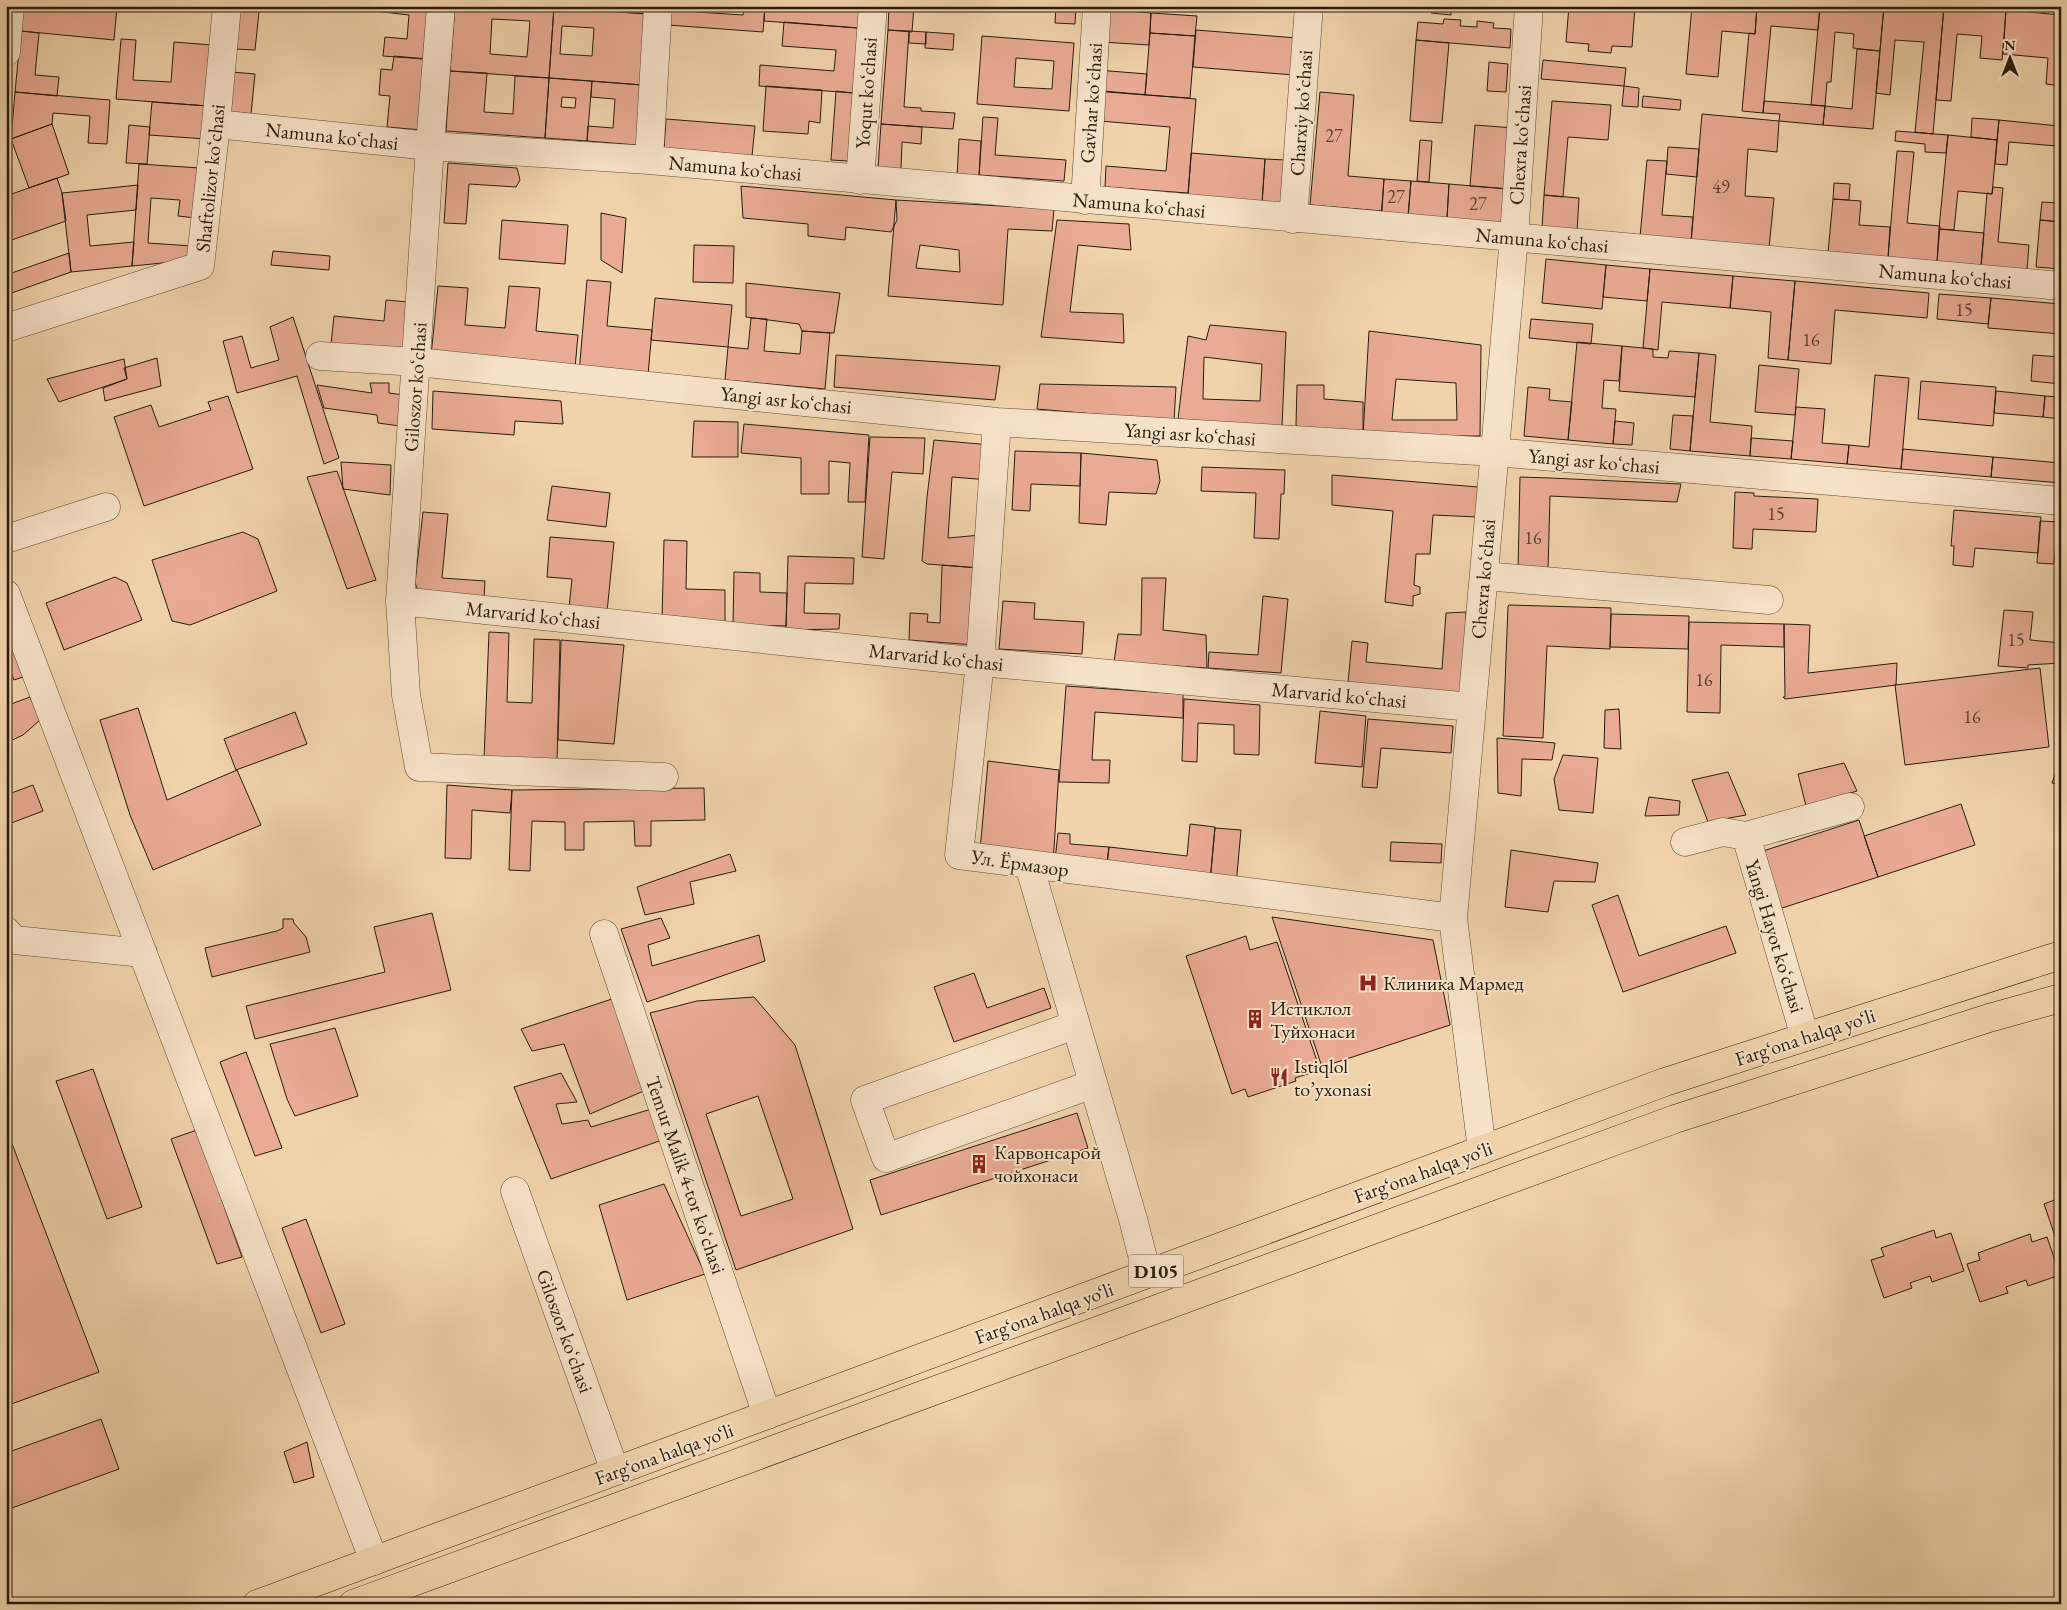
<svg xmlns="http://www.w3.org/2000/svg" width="2067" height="1610" font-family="'EB Garamond',serif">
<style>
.building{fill:#e9ab93;stroke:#281c0f;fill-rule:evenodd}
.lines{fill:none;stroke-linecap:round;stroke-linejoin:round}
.minor-casing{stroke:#5a4a36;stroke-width:29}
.highway-casing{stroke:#281c0f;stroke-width:29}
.minor{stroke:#f6e2c8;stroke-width:28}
.highway{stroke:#f1d3ab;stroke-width:28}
.labels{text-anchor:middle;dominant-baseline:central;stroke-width:4;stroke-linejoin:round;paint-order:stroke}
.number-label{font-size:18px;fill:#584030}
.shield{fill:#f6e2c8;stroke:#665746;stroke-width:1}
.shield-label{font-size:19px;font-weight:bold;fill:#281c0f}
.street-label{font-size:20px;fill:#281c0f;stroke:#f6e2c8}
.poi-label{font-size:20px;fill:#281c0f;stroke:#f6e2c8;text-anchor:start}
</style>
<rect width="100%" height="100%" fill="#f1d3ab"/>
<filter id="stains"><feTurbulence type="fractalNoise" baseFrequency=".004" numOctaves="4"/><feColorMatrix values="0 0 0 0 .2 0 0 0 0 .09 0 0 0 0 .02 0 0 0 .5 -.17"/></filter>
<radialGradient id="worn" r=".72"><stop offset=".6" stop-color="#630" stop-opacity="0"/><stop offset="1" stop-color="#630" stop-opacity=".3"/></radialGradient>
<path class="building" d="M23 6 94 8V6H117L114 40 21 31Z
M374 6H428L423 59 383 56 385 37 407 39 409 15 374 11Z
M455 6 554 7 549 78 450 71ZM492 19 530 21 527 57 490 54Z
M605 6H647V14L604 11Z
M669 6H697L696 12 743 15 744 6H765L763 32 668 25Z
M765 6H860L858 28 764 21Z
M889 6H914L912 32 888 30Z
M1056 6H1076L1075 24 1055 23Z
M1105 6H1143V12L1105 9Z
M1431 6H1451V15L1431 13Z
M1569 6H1635L1632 47 1612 46 1611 53 1588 51 1589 44 1566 42Z
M1692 6H1757L1755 34 1722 31 1718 77 1686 74Z
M1757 6H1820L1818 30 1771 26 1763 113 1742 111 1749 33 1755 34Z
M1820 6H1884L1880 51 1853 48 1854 34 1835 32 1831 82H1827L1825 106 1811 105Z
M1884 6H1944L1933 134 1915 132 1924 42 1895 40 1890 95 1876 93Z
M1944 6 2006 10 2002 60 1980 58 1982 36 1957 34 1951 101 1936 100Z
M554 7 647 14 642 85 549 78ZM562 26 594 28 592 56 560 54Z
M239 9 259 12 255 50 235 49Z
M1105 9 1151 13 1149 45 1102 42Z
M2006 10 2061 15V86L2046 84 2048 58 2003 54Z
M1151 13 1197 16 1195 36 1150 33Z
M1444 19 1461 20 1460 26 1477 27V21L1494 23 1493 28 1511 29 1510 48 1416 40 1418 22 1443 24Z
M784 22 858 28 853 93 759 86 760 65 834 71 836 50 782 46Z
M888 30 909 31 904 107 921 108V111L955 113 953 129 881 124Z
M1196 30 1297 38 1294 75 1193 67Z
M21 31 39 33 35 75 59 77 57 96 15 92Z
M909 31 926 32V44L909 43Z
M926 32 954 34 953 50 925 48Z
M1150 33 1195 36 1190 98 1145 95Z
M982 36 1074 43 1069 111 977 104ZM1016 58 1054 61 1052 89 1014 87Z
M121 39 136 40 133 80 171 82 174 42 212 45 208 106 116 99Z
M1416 40 1449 43 1442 123 1410 121Z
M1857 49 1880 51 1873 129 1823 125 1825 106 1852 109Z
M394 56 428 59 422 130 387 127 390 96 379 95 381 69 392 70Z
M1543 60 1626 68 1624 86 1541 79Z
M1489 62 1508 64 1506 92 1487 91Z
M1097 70 1147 74 1145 95 1095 91Z
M450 71 487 73 484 112 513 114 515 76 549 78 545 138 446 131Z
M232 72 255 74 251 114 228 112Z
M549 78 592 81 587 141 545 138ZM562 97 576 98 575 108 561 107Z
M592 81 642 85 637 145 587 141 588 126 613 128 615 99 591 97Z
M766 86 822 90 820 123 809 121 808 134 763 131Z
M1624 86 1639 88 1638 107 1622 106Z
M836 91 853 93 848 161 831 160Z
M1103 91 1196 99 1188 193 1105 187 1106 166 1166 171 1170 127 1100 121Z
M15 92 110 100 107 144 88 143 90 116 53 113 52 124 11 139Z
M1320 92 1354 95 1348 176 1384 179 1382 211 1310 205Z
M1643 96 1681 100 1680 110 1642 107Z
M1552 101 1611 105 1608 140 1568 137 1563 197 1544 195Z
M1764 101 1825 106 1823 125 1779 121 1780 114 1763 113Z
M152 102 208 106 206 139 149 135Z
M2060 113H2061V146H2057Z
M1702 114 1779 121 1777 152 1748 149 1745 196 1774 198 1769 248 1691 242Z
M983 117 998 118 995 155 1066 160 1064 181 979 175Z
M1972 118 1999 120 1997 140 1971 137Z
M666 119 755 126 752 156 664 149Z
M1999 120 2059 126 2057 146 2009 142 2007 165 1995 164Z
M52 124 69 174 29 188 11 139Z
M881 124 922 127 921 144 902 142 901 169 878 168Z
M129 125 150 127 147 164 126 163Z
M1475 125 1514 128 1509 189 1470 186Z
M1896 131 1948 135 1946 153 1925 152V144L1895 141Z
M1948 135 1997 140 1992 194 1958 191 1954 230 1939 229Z
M959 139 981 141 979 178 957 177Z
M1420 140 1432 141 1429 182 1417 181Z
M1668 147 1699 149 1697 177 1666 174Z
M1897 151 1914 152 1907 223 1940 226 1937 262 1888 258Z
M1191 153 1265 159 1262 204 1188 198Z
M1265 159 1286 160 1282 206 1262 204Z
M1647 160 1667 161 1662 215 1693 217 1691 242 1640 237Z
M448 163 517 168 520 180 516 187 469 184 466 224 444 223Z
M139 164 200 168 196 218 178 216 180 200 151 198 148 243 192 246 193 260 132 266Z
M57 178 62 193 66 221 6 242V196Z
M1384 179 1411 181 1408 219 1381 217Z
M1411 181 1449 184 1447 218 1408 215Z
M1834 183 1850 184 1849 200 1833 199Z
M1449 184 1509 189 1507 223 1447 218Z
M2061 184V222L2040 220 2042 202 2059 203Z
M138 185 136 210 87 215 90 246 134 242 132 266 71 272 62 193Z
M741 186 896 200 897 220 891 232 846 227 845 240 808 236V224L743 218Z
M1993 187 2003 188 1998 242 2029 245 2027 270 1981 266 1987 193 1992 194Z
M1544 195 1579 198 1577 232 1542 229Z
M1833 199 1861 201 1859 225 1890 227 1888 258 1828 253Z
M896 200 1054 209 1052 231 1008 229 1003 305 888 296ZM920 245 959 250 960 272 916 268Z
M601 213 626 218 622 273 601 260Z
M502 220 568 225 565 264 499 259Z
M1057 220 1129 224 1131 250 1078 245 1070 312 1123 314 1124 343 1041 337Z
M2040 220 2061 222V269L2036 267Z
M1939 229 1984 233 1981 266 1937 262Z
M694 245 734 246 733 283 693 282Z
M273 251 330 256 329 270 271 265Z
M69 253 71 272 6 295V275Z
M1546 259 1606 265 1602 309 1542 303Z
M1606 265 1650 269 1647 301 1603 297Z
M1650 269 1733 276 1730 308 1662 302 1658 350 1643 348Z
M1733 276 1795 281 1788 360 1768 358 1771 312 1730 308Z
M587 280 611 282 607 326 652 330 648 375 579 373Z
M1795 281 1929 293 1927 318 1835 310 1831 364 1788 360Z
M746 283 840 293 834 333 802 331 799 324 746 317Z
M438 286 468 288 465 325 505 328 509 286 540 288 536 331 578 335 575 368 431 356Z
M1939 294 1991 298 1988 324 1937 319Z
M655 298 732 305 728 347 651 340Z
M1991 298 2061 304V334L1988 328Z
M386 300 408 302 404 350 331 344 334 316 384 321Z
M293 317 339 458 324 464 297 376 237 393 223 341 242 336 251 368 279 360 270 327Z
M751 318 767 319 764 351 800 354 802 331 830 333 825 389 725 380 728 347 748 349Z
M1531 319 1593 324 1591 344 1529 338Z
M1210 325 1286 332 1282 427 1178 419 1188 336 1206 340ZM1204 357 1262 364 1260 401 1203 399Z
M1369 331 1481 345 1480 436H1363ZM1396 379 1456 383 1457 420H1392Z
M1577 342 1622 346 1619 381 1604 380 1602 408 1616 409 1613 444 1568 440Z
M1622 346 1653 349V357L1668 358 1669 351 1699 353 1695 397 1619 391Z
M1699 353 1716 355 1710 422 1752 426 1750 456 1690 451Z
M836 355 1000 366 995 400 834 387Z
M2033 355 2061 357V384L2031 381Z
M157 358 161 386 105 401 103 388 127 379 124 368Z
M124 359 127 379 59 402 47 379Z
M1759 365 1799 369 1795 415 1755 412Z
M1875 375 1909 378 1901 469 1847 464 1849 445 1869 447Z
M1921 381 1996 387 1993 426 1918 419Z
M370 383H389V393L403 395 400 426 378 423 377 415 324 408 317 385 372 393Z
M1040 384 1176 387 1174 421 1037 409Z
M1297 385H1324V399L1363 402V436L1303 433 1296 425Z
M1528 387 1550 389 1549 400 1572 402 1568 440 1524 436Z
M433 391 561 401 563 424 515 421 514 435 432 429Z
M1996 391 2045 396 2043 417 1994 413Z
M228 396 253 469 144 506 114 417 151 405 159 427 211 410 208 402Z
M2045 396 2061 397V419L2043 417Z
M1796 407 1825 409 1822 443 1849 445 1847 464 1791 459Z
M1673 415 1693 416 1690 451 1670 449Z
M694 421 738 422V457H692Z
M1615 421 1634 423 1632 445 1613 444Z
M744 424 869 435 865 502H848L850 463 829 461V494H801V458L741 453Z
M870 437 925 438 923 474 892 472 884 559 862 557Z
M1751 438 1793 441 1791 459 1750 456Z
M934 440 991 445 989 480 952 477 948 538 981 535 979 568 927 564 922 561 927 497Z
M1903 449 1993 457 1991 477 1901 469Z
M1015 451 1081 453 1080 486 1031 484 1030 511 1012 510Z
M1081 453 1157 460 1160 481 1156 494 1109 492 1106 525 1079 523Z
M1993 457 2061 463V483L1991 477Z
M341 462 391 465 390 495 343 489Z
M1202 467 1285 470 1284 494H1281L1279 539 1254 538 1256 493 1201 491Z
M337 471 376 580 347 589 307 477Z
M1332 475 1478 487 1477 517 1433 515 1430 554H1416L1414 585 1420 587V594L1413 596V606L1385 602 1393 511 1332 505Z
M1520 477 1550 478 1681 484 1677 502 1550 496 1548 571H1518Z
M552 486 610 493 606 527 547 520Z
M1735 492 1754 493V496L1818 499 1816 532 1753 529 1752 549 1733 548Z
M1954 510 2041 517 2038 553 1975 548 1973 567 1953 565 1954 546H1951Z
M423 512 448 514 442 578 485 581 484 597 418 590 415 583Z
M2040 521 2061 522V544L2056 543 2054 564 2037 563Z
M243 532 258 539 277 591 190 625 172 621 152 560Z
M550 537 614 542 607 612 569 608 572 579 547 577Z
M664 540 687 541 686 589 725 590V622L662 620Z
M788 556 854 558 853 584 805 583 804 613 840 614 839 629 786 630Z
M942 565 979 568 975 645 909 640 910 613 928 614 927 622 940 623Z
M734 572 760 573V592L787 593 786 626 733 625Z
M115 577 127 583 142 620 64 650 46 603Z
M1142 578H1166L1163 630 1206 635 1207 668 1114 662 1118 634 1141 635Z
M1263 596 1288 599 1281 673 1208 668 1209 652 1258 655Z
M6 598 32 674 14 680 6 658Z
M1003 601 1035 603 1034 619 1084 622 1082 654 999 649Z
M1508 606 1509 605 1611 608 1610 649 1547 646 1543 738 1503 736Z
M2004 610 2033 612 2030 640 2061 643V663L2028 665V668L1998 666Z
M1466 612 1464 693 1348 682 1352 641 1368 643 1366 662 1442 669 1446 613Z
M1611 614 1689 616 1688 649 1610 647Z
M1689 622 1784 624V647L1721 645 1720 713 1687 712Z
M1784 624 1810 625 1808 673 1897 663 1896 685 1785 699 1783 697H1785Z
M489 632 509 633 507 702 532 703 534 639 560 640 557 762 484 759Z
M561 640 624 645 614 744 558 740Z
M2040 668 2049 747 1905 765 1895 685Z
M1066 686 1183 694V718L1095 712 1092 760H1110L1109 783 1059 782Z
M30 697 40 720 23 735 6 743V706Z
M1184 699 1260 705 1259 755 1234 754V725L1198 723 1197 762 1182 761Z
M138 708 167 800 237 770 261 825 153 870 130 815 100 720Z
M1619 709 1621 749 1604 748 1605 710Z
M1320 711 1366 716 1362 767 1315 763Z
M295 712 307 744 236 770 224 739Z
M1368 719 1453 726 1451 753 1381 748 1377 788 1362 787Z
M1497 738 1555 743 1552 760 1522 759 1521 796 1498 793Z
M1563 755 1598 758 1593 813 1559 810 1554 779Z
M2061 758V785L2052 783Z
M6 761 12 778 6 780Z
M988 761 1059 770 1053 864 980 851Z
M1844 763 1857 791 1806 806 1798 774Z
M1728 772 1746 815 1708 822 1692 780Z
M33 785 43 811 6 825V795Z
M447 785 512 790 510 813 472 810 471 859 445 858Z
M704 788 705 820 651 821V846H635L634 821 584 822V850H565V822L532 821 530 871 509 870 512 790Z
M1649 797 1680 801 1679 815 1645 816Z
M1961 804 1975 845 1878 877 1864 836Z
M1859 820 1878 877 1779 909 1760 852Z
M1190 824 1215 827 1210 882 1107 864 1109 847 1187 856Z
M1215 828 1241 830 1236 885 1210 882Z
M1058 833 1070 834V844L1109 847 1107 864 1055 860Z
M1391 842 1442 844 1441 863 1390 861Z
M1511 850 1598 863 1595 882 1554 881 1548 912 1505 907Z
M730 854 736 871 690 882 694 904 645 915 637 887Z
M1618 895 1639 956 1726 926 1736 953 1623 992 1592 905Z
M432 913 451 990 255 1039 246 1006 385 972 374 927Z
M1272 917 1433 940 1450 1025 1322 1067Z
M661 918 670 938 648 945 652 966 759 935 765 961 647 1002 621 929Z
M283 919H293L294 923 306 937 310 952 212 977 205 948 277 931 283 928Z
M1246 936 1250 950 1277 942 1320 1070 1295 1078 1296 1081 1248 1097 1245 1089 1232 1094 1186 956Z
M974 973 987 1008 1044 988 1051 1008 954 1042 934 987Z
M754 997 795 1045 853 1229 736 1270 650 1013 697 1001ZM758 1096 793 1199 741 1216 706 1114Z
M615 998 646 1090 590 1114 564 1044 532 1051 521 1029Z
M335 1028 358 1096 295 1116 287 1099 270 1044Z
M246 1052 282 1148 255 1156 220 1062Z
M93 1069 142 1207 107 1219 56 1081Z
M561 1073 577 1102 556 1104 562 1124 588 1120 591 1127 655 1108 665 1139 551 1179 514 1087Z
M1077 1113 1088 1148 881 1215 870 1180Z
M6 1128 99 1372 6 1406Z
M197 1130 242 1257 217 1264 171 1139Z
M664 1184 705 1274 627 1300 599 1205Z
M2061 1190V1240L2057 1242 2044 1204 2057 1199 2055 1192Z
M306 1219 345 1324 321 1333 282 1228Z
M1934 1230 1936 1238 1951 1233 1964 1271 1932 1282 1930 1276 1910 1283 1912 1288 1884 1298 1871 1260 1884 1256 1881 1248Z
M2030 1234 2032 1242 2047 1237 2060 1275 2028 1286 2026 1280 2006 1287 2008 1293 1980 1302 1967 1264 1980 1260 1978 1253Z
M101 1419 119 1469 9 1509 6 1502V1453Z
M307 1442 314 1477 294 1483 284 1452Z"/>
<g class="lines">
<g class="minor-casing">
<path id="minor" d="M441 6 430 146 400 601 406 695 419 767 664 777
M6 52 10 6
M216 124 430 146 649 160 2061 286
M649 160 658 6
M860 180 873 6
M1085 200 1097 6
M1293 219 1309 6
M6 328 200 266 216 124 227 6
M320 356 417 362 997 422 1495 452 2061 501
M997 422 980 662 959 855 1453 918
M6 539 106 507
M1484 576 1769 600
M6 594 374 1561
M400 601 980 662 1472 707
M1685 842 1723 832 1746 836
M1029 865 1133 1219 1147 1274
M6 931 14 940 143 953
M604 934 767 1415
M1075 1025 865 1100 886 1158 1093 1084
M1805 1037 1746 836 1850 807
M1482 1150 1453 918 1514 238 1529 6
M515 1191 615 1471"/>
</g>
<g class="highway-casing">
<path id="highway" d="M257 1604 1665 1082 2061 955
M353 1604 1675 1119 1989 1018 2061 998"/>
</g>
<use href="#minor" class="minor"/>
<use href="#highway" class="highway"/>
</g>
<defs>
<g id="hospital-bare" transform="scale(1.5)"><path d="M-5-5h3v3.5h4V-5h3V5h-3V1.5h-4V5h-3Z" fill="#8f2418" stroke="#f6e2c8" stroke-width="2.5" paint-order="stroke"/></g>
<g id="building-bare" transform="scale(1.5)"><path d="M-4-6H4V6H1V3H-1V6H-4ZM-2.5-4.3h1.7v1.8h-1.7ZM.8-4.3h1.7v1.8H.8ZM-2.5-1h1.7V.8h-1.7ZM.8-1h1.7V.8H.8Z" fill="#8f2418" stroke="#f6e2c8" stroke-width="2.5" paint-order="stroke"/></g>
<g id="restaurant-bare" transform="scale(1.5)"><path d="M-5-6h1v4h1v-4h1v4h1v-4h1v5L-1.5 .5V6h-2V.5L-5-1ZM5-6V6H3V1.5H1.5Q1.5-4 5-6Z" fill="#8f2418" stroke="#f6e2c8" stroke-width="2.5" paint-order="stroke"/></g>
</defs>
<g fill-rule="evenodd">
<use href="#hospital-bare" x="1368" y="983"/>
<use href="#building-bare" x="1255" y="1019"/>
<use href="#restaurant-bare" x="1279" y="1077"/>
<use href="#building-bare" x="979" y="1164"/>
</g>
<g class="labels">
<g class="number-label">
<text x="1334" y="135">27</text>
<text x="1721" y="186">49</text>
<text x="1396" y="196">27</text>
<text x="1478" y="203">27</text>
<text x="1964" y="309">15</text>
<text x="1811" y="339">16</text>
<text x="1776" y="513">15</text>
<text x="1533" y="537">16</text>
<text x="2016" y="639">15</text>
<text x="1704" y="679">16</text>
<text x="1972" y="716">16</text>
</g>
<rect class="shield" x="1128.5" y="1254.5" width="55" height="33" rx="4"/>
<g class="shield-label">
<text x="1156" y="1271">D105</text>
</g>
<g class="street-label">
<text transform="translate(866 93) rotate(-86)">Yoqut koʻchasi</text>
<text transform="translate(1091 103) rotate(-86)">Gavhar koʻchasi</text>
<text transform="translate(1301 113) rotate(-86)">Charxiy koʻchasi</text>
<text transform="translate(332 136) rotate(6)">Namuna koʻchasi</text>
<text transform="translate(1520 145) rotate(-86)">Chexra koʻchasi</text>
<text transform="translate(735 168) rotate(5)">Namuna koʻchasi</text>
<text transform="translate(210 178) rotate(-84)">Shaftolizor koʻchasi</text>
<text transform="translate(1139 205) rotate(5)">Namuna koʻchasi</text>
<text transform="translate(1542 240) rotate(5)">Namuna koʻchasi</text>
<text transform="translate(1945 276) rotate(5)">Namuna koʻchasi</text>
<text transform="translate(415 387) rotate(-86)">Giloszor koʻchasi</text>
<text transform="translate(786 400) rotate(6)">Yangi asr koʻchasi</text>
<text transform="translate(1190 434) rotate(4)">Yangi asr koʻchasi</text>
<text transform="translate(1594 461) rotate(5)">Yangi asr koʻchasi</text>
<text transform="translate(1483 579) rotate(-85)">Chexra koʻchasi</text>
<text transform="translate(533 615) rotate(6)">Marvarid koʻchasi</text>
<text transform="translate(936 657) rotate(6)">Marvarid koʻchasi</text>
<text transform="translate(1339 695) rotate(5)">Marvarid koʻchasi</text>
<text transform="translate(1020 863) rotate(8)">Ул. Ёрмазор</text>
<text transform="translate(1775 936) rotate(73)">Yangi Hayot koʻchasi</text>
<text transform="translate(1805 1037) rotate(-18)">Farg‘ona halqa yo‘li</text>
<text transform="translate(1423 1172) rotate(-20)">Farg‘ona halqa yo‘li</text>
<text transform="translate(686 1175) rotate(71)">Temur Malik 4-tor koʻchasi</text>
<text transform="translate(1044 1313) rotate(-20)">Farg‘ona halqa yo‘li</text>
<text transform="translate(565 1331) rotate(70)">Giloszor koʻchasi</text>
<text transform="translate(664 1454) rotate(-20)">Farg‘ona halqa yo‘li</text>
</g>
<g class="poi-label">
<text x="1383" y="983">Клиника Мармед</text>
<text x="1270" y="1008">Истиклол<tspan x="1270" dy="23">Туйхонаси</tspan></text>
<text x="1294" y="1066">Istiqlol<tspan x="1294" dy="23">to’yxonasi</tspan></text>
<text x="994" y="1152">Карвонсарой<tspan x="994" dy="23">чойхонаси</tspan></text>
</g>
</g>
<rect width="2067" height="1610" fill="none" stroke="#f1d3ab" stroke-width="25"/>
<rect x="8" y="8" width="2052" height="1595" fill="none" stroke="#281c0f" stroke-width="2.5"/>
<rect x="12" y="12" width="2042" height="1585" fill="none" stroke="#281c0f"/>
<g transform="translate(2010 58)" stroke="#f6e2c8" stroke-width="4" paint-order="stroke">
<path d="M0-4L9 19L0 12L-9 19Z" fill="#281c0f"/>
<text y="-8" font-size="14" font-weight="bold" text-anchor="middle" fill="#281c0f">N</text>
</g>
<rect width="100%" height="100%" filter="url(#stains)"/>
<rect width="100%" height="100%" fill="url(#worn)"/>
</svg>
